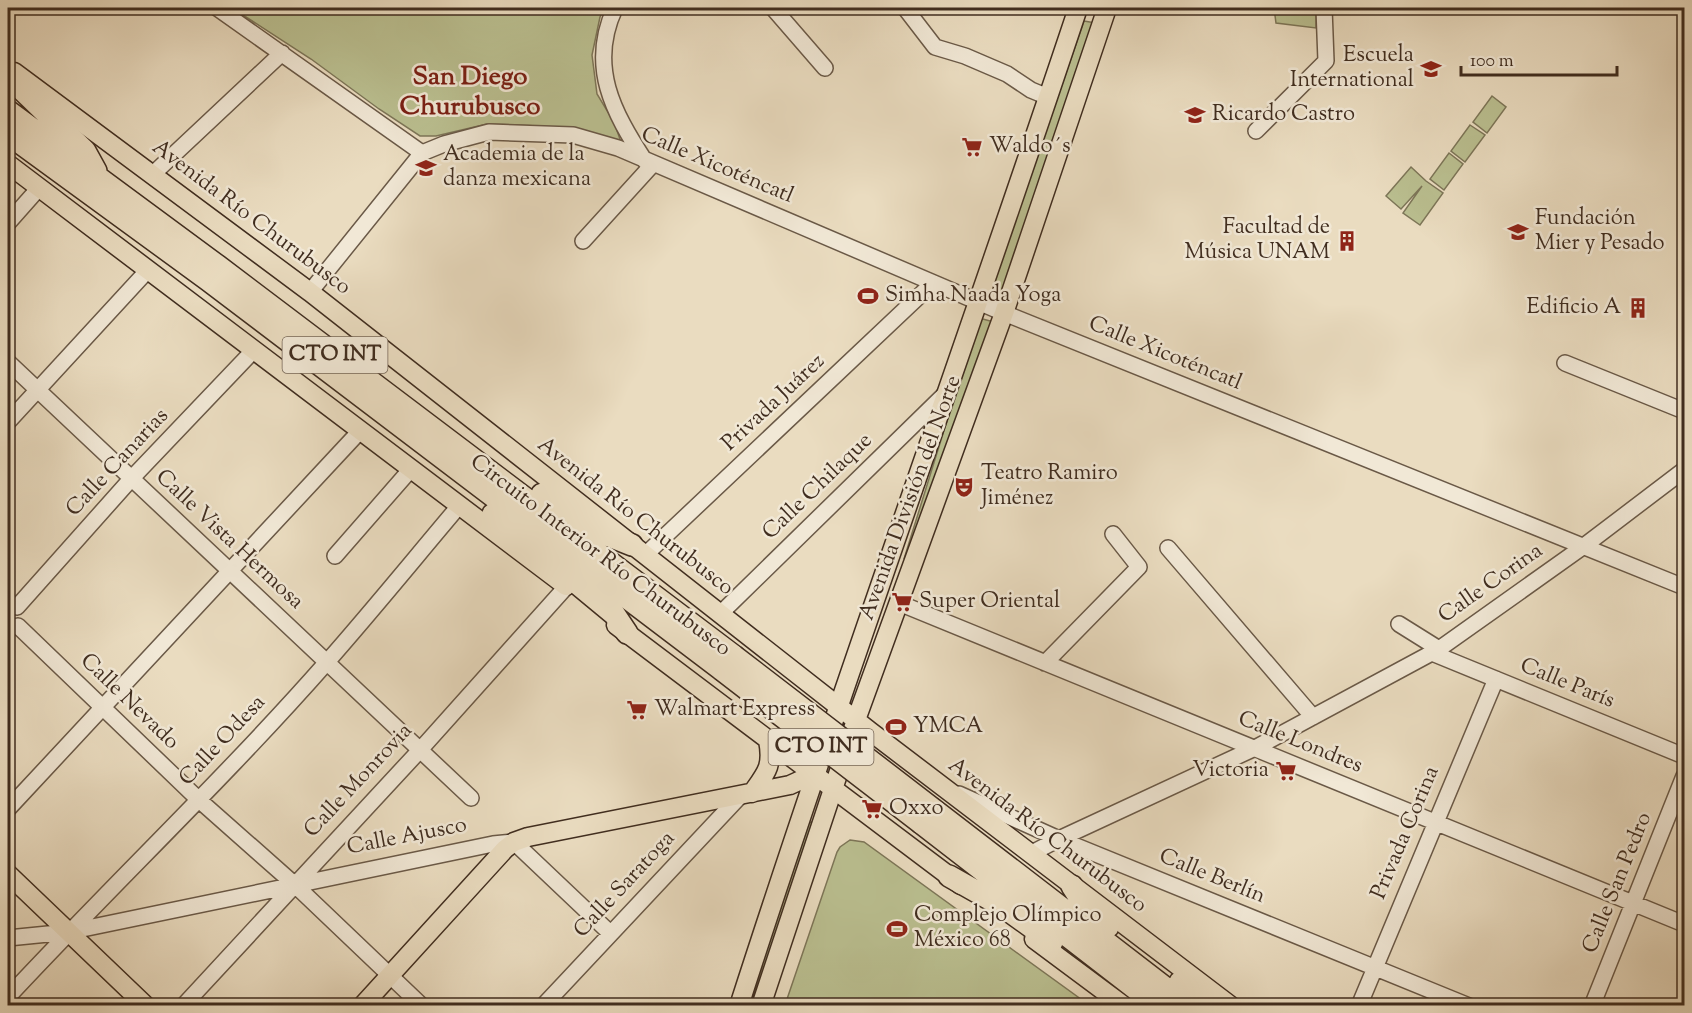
<svg xmlns="http://www.w3.org/2000/svg" width="1692" height="1013" font-family="'Sorts Mill Goudy',serif">
<style>
.green{fill:#babf90;stroke:#7d7658;stroke-width:1.5}
.lines{fill:none;stroke-linecap:round;stroke-linejoin:round}
.minor-casing{stroke:#6a5947;stroke-width:18}
.major-casing{stroke:#402d1f;stroke-width:21}
.highway-casing{stroke:#402d1f;stroke-width:24}
.minor{stroke:#f1e8d6;stroke-width:15}
.major{stroke:#eadcc0;stroke-width:18}
.highway{stroke:#eadcc0;stroke-width:21}
.highway-bridge-casing{stroke:#402d1f;stroke-width:24;stroke-linecap:butt}
.highway-bridge{stroke:#eadcc0;stroke-width:21}
.labels{text-anchor:middle;dominant-baseline:central;stroke-width:5;stroke-linejoin:round;paint-order:stroke}
.shield{fill:#f1e8d6;stroke:#756556;stroke-width:1.5}
.shield-label{font-size:21px;font-weight:bold;fill:#402d1f}
.poi-label{font-size:22px;fill:#402d1f;stroke:#f1e8d6;text-anchor:start}
.street-label{font-size:22px;fill:#402d1f;stroke:#f1e8d6}
.quarter-label{font-size:26px;font-weight:bold;fill:#7a1f14;stroke:#f1e8d6}
</style>
<rect width="100%" height="100%" fill="#eadcc0"/>
<filter id="stains"><feTurbulence type="fractalNoise" baseFrequency=".00333" numOctaves="4"/><feColorMatrix values="0 0 0 0 .2 0 0 0 0 .09 0 0 0 0 .02 0 0 0 .5 -.17"/></filter>
<radialGradient id="worn" r=".72"><stop offset=".6" stop-color="#630" stop-opacity="0"/><stop offset="1" stop-color="#630" stop-opacity=".3"/></radialGradient>
<path class="green" d="M232 8H605L600 17 592 55 597 94 614 122 622 145 575 128 518 125 487 124 436 136H420L379 109 311 59Z
M1274 8H1316V28L1276 23Z
M1084 21 1096 23 1004 293 991 290Z
M1492 96 1506 107 1487 133 1473 122Z
M1470 125 1485 135 1465 162 1451 151Z
M1449 153 1463 164 1444 190 1430 179Z
M1411 167 1426 181 1443 193 1420 225 1403 213 1422 186 1401 209 1386 196Z
M979 318 994 322 911 549 904 559Z
M815 821 754 1005 745 1006 805 824Z
M850 840 864 842 1089 1005H785L837 852 840 847Z"/>
<g class="lines">
<g class="minor-casing">
<path id="minor" d="M217 8 422 153
M615 8C588 66 613 112 645 161
M773 8 825 68
M905 8 935 47 965 56 1007 74 1031 90 1048 97
M1256 131 1326 61 1324 8
M153 174 282 53
M8 223 39 188
M583 241 653 164
M310 292 422 153 444 144 489 132 573 135 618 148 1004 313 1684 587
M8 362 471 798
M1565 363 1684 411
M8 422 148 270
M1168 548 1313 717
M645 555 933 283
M335 556 411 469
M899 603 1684 924
M17 607 131 479 254 350
M720 614 945 394
M1399 624 1439 649
M18 626 199 800 294 884 422 1006
M1432 653 1684 756
M1045 663 1139 567 1113 534
M959 794 1059 839 1469 1006
M8 809 360 431
M1030 854 1059 839 1255 748 1439 649 1584 546 1684 470
M8 938 68 932 493 844 514 842 610 933
M8 997C113 884 225 778 327 662 372 611 415 558 459 506
M183 1006 420 750 566 587
M543 1006 741 795
M1359 1006 1496 679
M1592 1006 1684 776"/>
</g>
<g class="major-casing">
<path id="major" d="M14 72 310 292 871 732 1231 1006
M8 164 566 586
M616 625 961 885
M752 793C767 772 773 766 768 740
M8 874 146 1006
M1034 939 1124 1006
M362 1006 505 849 514 842 528 837 790 785 814 774
M739 1006C847 671 967 341 1078 8
M761 1006 856 720 1004 313 1107 8"/>
</g>
<g class="highway-casing">
<path id="highway" d="M8 73 19 87 85 151 96 171
M8 111 218 266 734 656
M8 134 208 280 722 670
M542 494 592 529 632 545
M493 514 615 615 627 633
M933 809 1189 1006
M921 823 1158 1006
M949 876 1002 906 1052 942
M1072 886 1090 914 1108 927
M1180 982 1211 1006"/>
</g>
<use href="#minor" class="minor"/>
<use href="#major" class="major"/>
<use href="#highway" class="highway"/>
<g class="highway-bridge-casing">
<path id="highway-bridge" d="M734 656 933 809
M722 670 921 823"/>
</g>
<use href="#highway-bridge" class="highway-bridge"/>
</g>
<defs>
<g id="school-bare" transform="scale(1.62)"><path d="M0-5L7-2L0 1L-7-2ZM-4 1L0 2.5L4 1V4Q0 6-4 4Z" fill="#8f2418" stroke="#f1e8d6" stroke-width="2.5" paint-order="stroke"/></g>
<g id="supermarket-bare" transform="scale(1.62)"><path d="M-6-5.5h2.5l.6 2H6L4.5 2H-2.5L-4.4-4H-6ZM-1.5 3.2a1.3 1.3 0 1 0 .1 0ZM3 3.2a1.3 1.3 0 1 0 .1 0Z" fill="#8f2418" stroke="#f1e8d6" stroke-width="2.5" paint-order="stroke"/></g>
<g id="university-bare" transform="scale(1.62)"><path d="M0-5L7-2L0 1L-7-2ZM-4 1L0 2.5L4 1V4Q0 6-4 4Z" fill="#8f2418" stroke="#f1e8d6" stroke-width="2.5" paint-order="stroke"/></g>
<g id="building-bare" transform="scale(1.62)"><path d="M-4-6H4V6H1V3H-1V6H-4ZM-2.5-4.3h1.7v1.8h-1.7ZM.8-4.3h1.7v1.8H.8ZM-2.5-1h1.7V.8h-1.7ZM.8-1h1.7V.8H.8Z" fill="#8f2418" stroke="#f1e8d6" stroke-width="2.5" paint-order="stroke"/></g>
<g id="stadium-bare" transform="scale(1.62)"><path d="M0-5a6.5 5 0 1 0 0 10a6.5 5 0 1 0 0-10ZM-3.5-1.8h7v3.6h-7Z" fill="#8f2418" stroke="#f1e8d6" stroke-width="2.5" paint-order="stroke"/></g>
<g id="theatre-bare" transform="scale(1.62)"><path d="M-5-5.5Q0-4 5-5.5V0Q5 5 0 6Q-5 5-5 0ZM-3.3-2.5H-1v1.5H-3.3ZM1-2.5H3.3v1.5H1ZM-2.8 1Q0 5.5 2.8 1Z" fill="#8f2418" stroke="#f1e8d6" stroke-width="2.5" paint-order="stroke"/></g>
</defs>
<g fill-rule="evenodd">
<use href="#school-bare" x="1431" y="69"/>
<use href="#school-bare" x="1195" y="115"/>
<use href="#supermarket-bare" x="972" y="147"/>
<use href="#university-bare" x="426" y="168"/>
<use href="#school-bare" x="1518" y="232"/>
<use href="#building-bare" x="1347" y="241"/>
<use href="#stadium-bare" x="868" y="296"/>
<use href="#building-bare" x="1638" y="308"/>
<use href="#theatre-bare" x="964" y="487"/>
<use href="#supermarket-bare" x="902" y="602"/>
<use href="#supermarket-bare" x="637" y="710"/>
<use href="#stadium-bare" x="896" y="727"/>
<use href="#supermarket-bare" x="1286" y="771"/>
<use href="#supermarket-bare" x="872" y="809"/>
<use href="#stadium-bare" x="897" y="929"/>
</g>
<g class="labels">
<g class="shield">
<rect x="282.5" y="337" width="105" height="36" rx="4.5"/>
<rect x="768.5" y="729" width="105" height="36" rx="4.5"/>
</g>
<g class="shield-label">
<text x="335" y="355">CTO INT</text>
<text x="821" y="747">CTO INT</text>
</g>
<g class="poi-label">
<text x="1414" y="56" text-anchor="end">Escuela<tspan x="1414" dy="25">International</tspan></text>
<text x="1212" y="115">Ricardo Castro</text>
<text x="989" y="147">Waldo´s</text>
<text x="443" y="155">Academia de la<tspan x="443" dy="25">danza mexicana</tspan></text>
<text x="1535" y="219">Fundación<tspan x="1535" dy="25">Mier y Pesado</tspan></text>
<text x="1330" y="228" text-anchor="end">Facultad de<tspan x="1330" dy="25">Música UNAM</tspan></text>
<text x="885" y="296">Simha Naada Yoga</text>
<text x="1621" y="308" text-anchor="end">Edificio A</text>
<text x="981" y="474">Teatro Ramiro<tspan x="981" dy="25">Jiménez</tspan></text>
<text x="919" y="602">Super Oriental</text>
<text x="654" y="710">Walmart Express</text>
<text x="913" y="727">YMCA</text>
<text x="1269" y="771" text-anchor="end">Victoria</text>
<text x="889" y="809">Oxxo</text>
<text x="914" y="916">Complejo Olímpico<tspan x="914" dy="25">México 68</tspan></text>
</g>
<g class="street-label">
<text transform="translate(717 166) rotate(23)">Calle Xicoténcatl</text>
<text transform="translate(251 218) rotate(37)">Avenida Río Churubusco</text>
<text transform="translate(1165 354) rotate(22)">Calle Xicoténcatl</text>
<text transform="translate(774 403) rotate(-43)">Privada Juárez</text>
<text transform="translate(118 463) rotate(-47)">Calle Canarias</text>
<text transform="translate(818 487) rotate(-44)">Calle Chilaque</text>
<text transform="translate(911 498) rotate(-70)">Avenida División del Norte</text>
<text transform="translate(635 517) rotate(38)">Avenida Río Churubusco</text>
<text transform="translate(229 540) rotate(43)">Calle Vista Hermosa</text>
<text transform="translate(600 556) rotate(37)">Circuito Interior Río Churubusco</text>
<text transform="translate(1491 584) rotate(-35)">Calle Corina</text>
<text transform="translate(1567 684) rotate(22)">Calle París</text>
<text transform="translate(129 702) rotate(44)">Calle Nevado</text>
<text transform="translate(223 741) rotate(-47)">Calle Odesa</text>
<text transform="translate(1300 743) rotate(22)">Calle Londres</text>
<text transform="translate(359 781) rotate(-47)">Calle Monrovia</text>
<text transform="translate(1406 833) rotate(-67)">Privada Corina</text>
<text transform="translate(1047 836) rotate(37)">Avenida Río Churubusco</text>
<text transform="translate(407 837) rotate(-11)">Calle Ajusco</text>
<text transform="translate(1212 877) rotate(22)">Calle Berlín</text>
<text transform="translate(1618 883) rotate(-68)">Calle San Pedro</text>
<text transform="translate(625 885) rotate(-47)">Calle Saratoga</text>
</g>
<g class="quarter-label">
<text x="470" y="77">San Diego<tspan x="470" dy="30">Churubusco</tspan></text>
</g>
</g>
<rect width="1692" height="1013" fill="none" stroke="#eadcc0" stroke-width="30"/>
<rect x="9" y="9" width="1674" height="995" fill="none" stroke="#402d1f" stroke-width="3"/>
<rect x="15" y="15" width="1662" height="983" fill="none" stroke="#402d1f" stroke-width="1.5"/>
<path d="M1461 66v9h156v-9" fill="none" stroke="#402d1f" stroke-width="3"/>
<text x="1470" y="66" font-size="18" fill="#402d1f" stroke="#f1e8d6" stroke-width="4.5" paint-order="stroke">100 m</text>
<rect width="100%" height="100%" filter="url(#stains)"/>
<rect width="100%" height="100%" fill="url(#worn)"/>
</svg>
